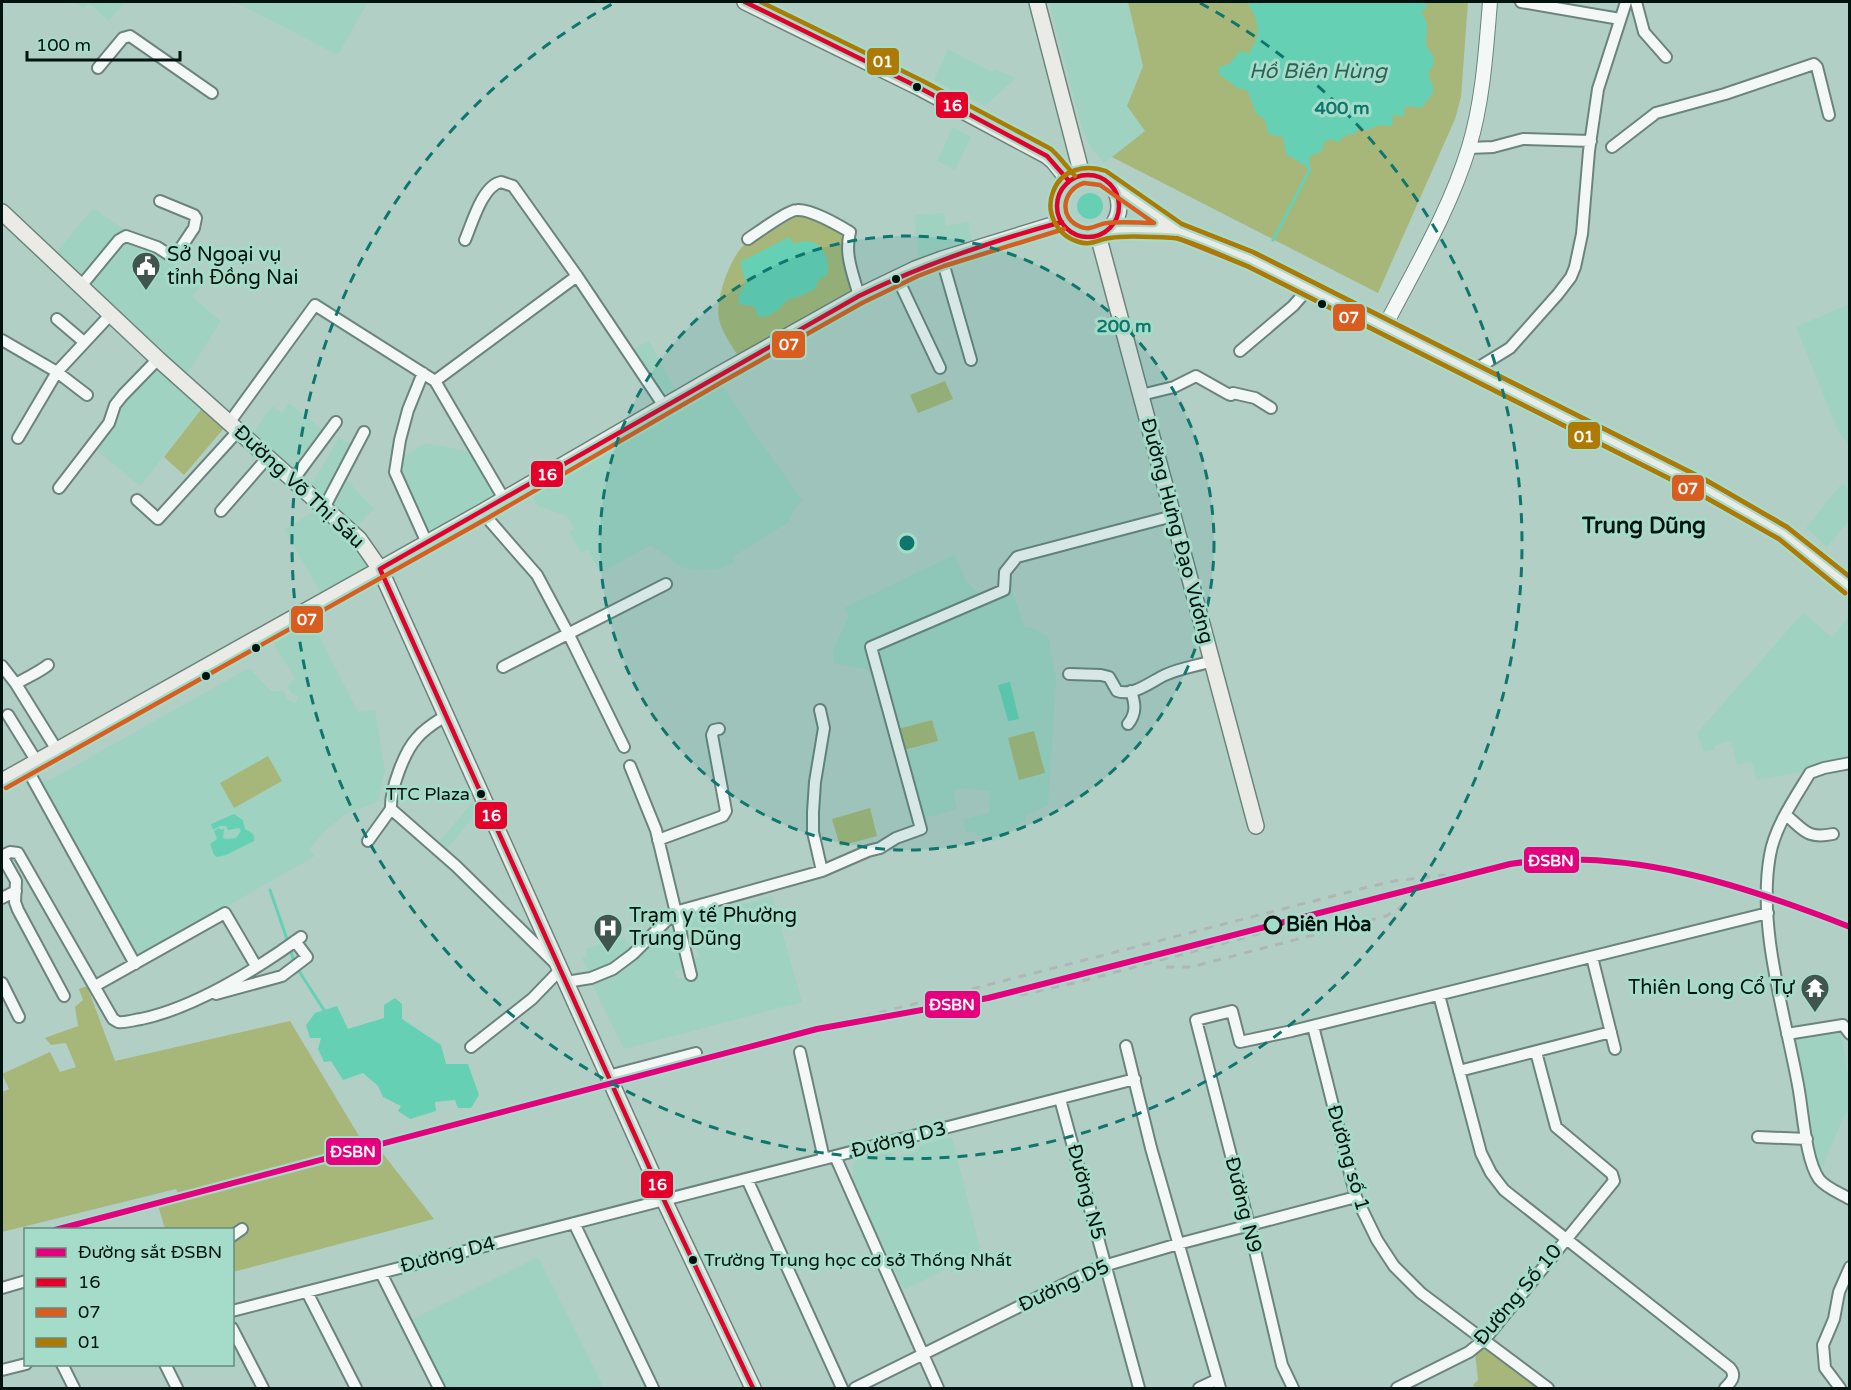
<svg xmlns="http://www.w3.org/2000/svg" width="1851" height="1390" font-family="'Varela Round',sans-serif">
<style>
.built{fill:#a0d2c2}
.green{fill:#a7b779}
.water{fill:#66d0b5}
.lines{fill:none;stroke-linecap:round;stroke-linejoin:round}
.stream{stroke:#66d0b5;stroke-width:3}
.minor-casing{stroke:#6c847d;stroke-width:14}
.tertiary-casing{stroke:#6c847d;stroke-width:16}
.secondary-casing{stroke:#6c847d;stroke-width:18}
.minor{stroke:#f3f8f6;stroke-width:10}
.tertiary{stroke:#f3f8f6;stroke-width:14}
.secondary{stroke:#eaebe7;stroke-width:15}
.rail{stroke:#afb6b4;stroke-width:3;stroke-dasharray:8 8;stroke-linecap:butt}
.bus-1-casing{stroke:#a4dcc9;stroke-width:9}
.bus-2-casing{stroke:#a4dcc9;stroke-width:9}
.bus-3-casing{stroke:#a4dcc9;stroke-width:9}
.bus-1{stroke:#e4002b;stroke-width:4.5}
.bus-2{stroke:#da5d20;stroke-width:4.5}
.bus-3{stroke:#ad7a04;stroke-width:4.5}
.rail-1-casing{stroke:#a4dcc9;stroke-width:10}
.rail-1{stroke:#e5007d;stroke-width:6}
.ring{fill:none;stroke:#0f766e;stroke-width:3;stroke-dasharray:10 8}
.bus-dot{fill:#01130e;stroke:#a4dcc9;stroke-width:2}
.stop-dot{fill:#a4dcc9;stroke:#01130e;stroke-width:3}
.labels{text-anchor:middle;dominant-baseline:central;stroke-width:6;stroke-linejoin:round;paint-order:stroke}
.bus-label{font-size:18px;fill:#01130e;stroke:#a4dcc9;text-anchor:end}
.poi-label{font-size:20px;fill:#01130e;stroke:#a4dcc9;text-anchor:start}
.street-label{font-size:20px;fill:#01130e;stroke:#a4dcc9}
.stop-label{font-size:20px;font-weight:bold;fill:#01130e;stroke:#a4dcc9;text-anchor:start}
.water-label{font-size:21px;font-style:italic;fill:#2d6354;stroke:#a4dcc9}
.quarter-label{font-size:22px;font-weight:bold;fill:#01130e;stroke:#a4dcc9}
.centre{fill:#0f766e;stroke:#a4dcc9;stroke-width:3}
.ring-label{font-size:18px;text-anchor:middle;font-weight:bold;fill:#0f766e;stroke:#a4dcc9;stroke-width:6;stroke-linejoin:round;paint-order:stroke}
.line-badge{stroke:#a4dcc9;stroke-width:2}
.badge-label{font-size:16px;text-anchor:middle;font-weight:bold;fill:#fff}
</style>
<rect width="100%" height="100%" fill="#b1cfc5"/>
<path class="built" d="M75 2H125L109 21 88 3 84 8Z
M235 2H368L338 55Z
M1049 2H1128L1143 66 1128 106 1145 131 1104 163 1091 148 1082 128Z
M948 49 992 72 994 69 1016 78 985 106 934 80Z
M953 127 971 137 955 170 937 161Z
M93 208 128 232 82 280 55 254Z
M944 213 946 226 969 222 972 242 919 261 914 215Z
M125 240 146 246 203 283 192 297 221 321 186 376 87 284Z
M1849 304V446L1838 431 1796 327Z
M649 341 676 391 664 399 631 350Z
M157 365 203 407 140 486 95 449 119 406Z
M719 381 764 447 802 500 793 511 789 522 732 557 735 562 721 568 698 570 682 567 651 545 600 573 588 550 581 553 569 532 574 529 567 516 538 506 529 491Z
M289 403 324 431 294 474 252 435 272 406 282 413Z
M339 438 354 446 340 473 374 509 355 528 310 487Z
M426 443 471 452 498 496 428 536 399 475 401 458Z
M1842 483 1849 490V521L1827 547 1806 528Z
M317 510 356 545 372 567 322 595 284 529Z
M954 555 967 582 982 597 870 645 876 671 834 663 833 651 849 616 844 608Z
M1012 590 1024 627 1035 629 1048 637 1056 679 1048 805 1025 816 1026 820 1007 833 1006 837 992 842 991 834 978 836 976 831 966 833 963 820 990 813 989 791 962 788 953 791 957 809 925 818 904 750 938 741 932 720 898 729 874 648Z
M1803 613 1832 637 1849 617V760L1806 771 1757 780 1752 762 1737 765 1731 741 1715 745V750L1704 752 1697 733Z
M309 616 358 712 375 710 385 770 378 802 347 813 327 829 309 849 315 856 138 957 40 782 47 778 49 780 55 777 249 668 271 691H284L288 700 296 703 298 697 292 694 287 686 295 678 270 638Z
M477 797 482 807 444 852 436 845Z
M772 896 802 1002 624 1049 592 984 616 972 665 926 673 931 683 968 674 971 678 979 696 974 693 960 699 957 693 937 688 938 686 927 693 918Z
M624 937 632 950 623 959 589 973 582 959 587 956 586 949Z
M1840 1029 1849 1081V1112L1845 1113 1820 1173 1815 1158 1792 1037Z
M952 1137 981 1252 904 1290 853 1183V1166L854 1161 890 1152 895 1157 917 1152 921 1145Z
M538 1257 604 1388H442L409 1321Z"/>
<path class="green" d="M1128 2H1468L1461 97 1455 119 1378 293 1112 157 1145 131 1127 106 1143 66Z
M797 212 848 234 855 291 738 356C731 344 722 333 719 319 715 301 729 260 743 246 757 231 779 222 797 212Z
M945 381 953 399 918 413 910 395Z
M203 407 225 427 184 475 164 457Z
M932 720 938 741 904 750 898 729Z
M1034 731 1045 773 1019 780 1008 738Z
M268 756 282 781 234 808 220 783Z
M870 808 877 836 840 846 832 819Z
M87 986 115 1061 290 1021 365 1146 179 1195 176 1189 2 1232V1092L9 1089 2 1074 50 1052 60 1072 76 1067 66 1043 51 1045 45 1038 78 1026 75 1007 83 1000 79 989Z
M376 1145 434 1219 233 1272 232 1230 165 1229 157 1202Z
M1485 1344 1542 1388H1475L1473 1385 1478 1380 1475 1353Z"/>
<path class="water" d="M1246 2H1424L1427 7 1421 12 1427 23 1426 45 1434 58 1433 66 1429 71V77L1433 85V93L1421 108 1408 106 1404 108V116L1393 115 1392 126 1379 125 1368 130 1359 128 1356 133 1344 136 1339 142 1329 139 1324 143 1321 152 1309 156 1310 169 1286 154 1283 137 1268 134 1265 120 1256 113 1248 92 1245 89H1239L1219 74V67L1229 64 1240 51 1249 54C1250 49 1254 45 1256 40 1260 28 1255 11 1246 2Z
M1077 206a13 13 0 1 1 26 0a13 13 0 1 1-26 0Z
M789 237 793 244C815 235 829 249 828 272L826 276 818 280 816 288 801 296 787 300C779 309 772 317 759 317L754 307 748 305H740C735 295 742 292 746 283L740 262Z
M1010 682 1019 719 1008 721 998 685Z
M234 814 243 820 245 829C251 832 255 834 254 841L226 855 217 857 214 855 210 844 217 839 214 831 219 828 221 830 224 829 223 838 226 839 236 838 241 831 239 828 228 830 226 826H220L213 830 211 824Z
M395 998 402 1004V1019L441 1045 446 1064H468L479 1095 471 1108H458L455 1100 435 1102 436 1111 410 1119 398 1111 401 1106 383 1097 378 1086 363 1073 343 1080 331 1061 324 1062 318 1049 321 1038H310L306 1025 315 1013 337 1006 348 1029 384 1018V1005Z"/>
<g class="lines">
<path class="stream" d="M1273 240 1310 169
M270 890 288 942
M290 948 294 962
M297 968 324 1010"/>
<g class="minor-casing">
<path id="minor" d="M1521 2 1620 19
M1636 2 1644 32 1666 57
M98 68 123 38 130 36 212 93
M1612 147 1656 113 1725 94 1814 64 1817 67 1829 115
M1469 148 1493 147 1523 139 1591 141
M748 239C757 233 788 210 797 210 811 209 838 225 850 232 844 254 853 274 859 296
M465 240C472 224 482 186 501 182L513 186 577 276 664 406
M942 259 971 360
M897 277 940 368
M81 286 119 240 126 236 157 247 171 256 176 255 194 228 196 218 194 215 160 201
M57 319 84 342
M2 340 57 372 87 395
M1240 351 1293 306 1309 288
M1471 372 1510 348 1558 294 1571 277 1575 267 1582 234 1589 151 1598 89 1626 2
M423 373 408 410 400 440 395 472 427 543
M435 381 577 276
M1141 395 1174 387 1196 376 1228 394 1231 395 1233 393 1255 398 1271 408
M229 423 315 305 435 381 504 499
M18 438 57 372 111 314
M293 480 336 422
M59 488 109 423 115 405 123 395 158 359
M137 500 158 519 238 431
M324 508 364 432
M221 511 268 457
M482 512 537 575 569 635 624 747
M2 666 16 684 57 750
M503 667 666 584
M1069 674 1101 675 1109 677 1117 691C1133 697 1152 681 1165 675 1180 668 1197 666 1212 661
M16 684C27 677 38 673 48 665
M820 710 824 728 815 782 813 812V832L822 871
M8 715 37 762
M1128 724C1137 713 1135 703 1131 691
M1850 763 1824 768 1810 773C1795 798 1775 826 1770 855 1757 927 1785 1014 1798 1085 1803 1110 1805 1159 1819 1179 1826 1188 1840 1193 1850 1199
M630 766 656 830 691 975
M26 767 135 964
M391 809 456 866 561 969 532 999 471 1047
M1786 815C1805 831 1807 839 1833 834
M658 840 723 816 726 811 712 735 714 730 719 729
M368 841 391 809C390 790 404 752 417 738 425 728 436 722 447 715
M2 856 10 852 18 853 113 1019 118 1022C126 1023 133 1020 141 1019 194 1008 257 969 301 937
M2 856 16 881 15 902 18 910 64 996
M2 898 16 891
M1592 957 1615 1049
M566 982 591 978 613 969 633 954 675 912 822 871 868 851 880 848 896 838 921 829 871 647 1004 590 1005 572 1017 557 1173 516
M2 983 19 1017
M95 986 225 913 256 966
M216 994 282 976 307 957 295 941
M1439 995 1481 1153 1491 1173 1504 1190 1730 1368C1737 1376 1731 1382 1725 1388
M1313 1026 1356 1197 1377 1240 1394 1266 1421 1293 1548 1388
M1787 1034 1843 1025 1850 1034
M1126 1046 1151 1148 1220 1388
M800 1052 824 1159
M1459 1071 1611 1032
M608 1076 696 1053
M1060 1099 1139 1388
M1758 1137 1807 1139
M835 1156 938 1388
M747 1179 842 1388
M574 1223 653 1388
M232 1236 242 1229
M381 1273 439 1388
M2 1288 26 1281
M307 1292 356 1388
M232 1311 1135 1079
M232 1328 263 1388
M62 1364 74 1388
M165 1364 177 1388
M2 1370 26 1364
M855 1388 1097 1268 1178 1244 1356 1197
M1199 1388 1216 1380
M1293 1388 1282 1365 1249 1225 1196 1020 1232 1011 1240 1042 1292 1031 1768 913
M1397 1388 1469 1352 1485 1339 1614 1181 1612 1174 1556 1127 1536 1052
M1840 1388 1825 1368 1823 1345 1834 1319 1839 1292 1850 1267"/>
</g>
<g class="tertiary-casing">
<path id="tertiary" d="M1385 326C1415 268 1450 210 1469 147 1483 101 1486 50 1490 2"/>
</g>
<g class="secondary-casing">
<path id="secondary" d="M745 2 920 88 1047 156 1053 161 1069 181
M1037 2 1082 175
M1057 206a31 31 0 1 1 62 0a31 31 0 1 1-62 0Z
M1113 187 1178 231
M2 212 158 359 359 539 380 569 664 1200 753 1388
M1107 230 1178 231 1250 259 1700 485 1783 533 1850 587
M1098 235 1256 826
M2 781 482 512 718 375 859 296 915 269 942 259 1062 222"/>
</g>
<use href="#minor" class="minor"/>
<use href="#tertiary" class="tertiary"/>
<use href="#secondary" class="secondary"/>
<path class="rail" d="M1166 967H1191L1386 916 1411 901
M988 998 1024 994 1082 981 1437 886 1460 878
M817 1029 1360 889 1394 881 1479 871"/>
<g class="bus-1-casing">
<path id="bus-1" d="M745 2 920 88 1047 156 1069 181
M1057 206a31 31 0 1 1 62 0a31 31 0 1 1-62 0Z
M380 569 664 1200 753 1388
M380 569 859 296C924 264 992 241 1062 222"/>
</g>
<g class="bus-2-casing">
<path id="bus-2" d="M1084 183 1100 185 1154 223C1139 223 1122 221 1107 223 1097 224 1091 231 1081 227 1057 218 1063 189 1084 183Z
M1182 224 1253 252 1704 479 1787 527 1850 577
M1177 238 1247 266 1696 492 1779 539 1845 593
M6 788 486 519 722 382 862 303 918 276 944 266 1064 229"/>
</g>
<g class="bus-3-casing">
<path id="bus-3" d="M761 2 923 81 1051 149 1058 156 1075 176
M1845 593 1779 539 1696 492 1247 266C1229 259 1190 240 1174 238 1158 237 1124 235 1110 238 1099 239 1091 246 1079 242 1057 236 1045 212 1053 192 1061 169 1086 164 1106 171L1182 224 1253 252 1704 479 1787 527 1850 577"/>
</g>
<use href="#bus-1" class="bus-1"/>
<use href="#bus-2" class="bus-2"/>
<use href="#bus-3" class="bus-3"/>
<g class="rail-1-casing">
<path id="rail-1" d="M55 1230 817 1029 988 998 1510 864C1626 846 1743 885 1850 927"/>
</g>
<use href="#rail-1" class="rail-1"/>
</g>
<circle cx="907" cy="543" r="307" fill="#0f766e" fill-opacity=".12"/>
<g class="ring">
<circle cx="907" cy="543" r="307"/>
<path d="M1200 3A615 615 0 1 1 614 3"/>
</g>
<defs>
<g id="civic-pin" transform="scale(1.5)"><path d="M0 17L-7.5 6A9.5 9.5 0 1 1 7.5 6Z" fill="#3f554e" stroke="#a4dcc9"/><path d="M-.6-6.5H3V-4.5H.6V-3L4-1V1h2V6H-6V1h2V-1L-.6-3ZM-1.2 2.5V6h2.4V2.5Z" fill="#fff"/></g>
<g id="hospital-pin" transform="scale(1.5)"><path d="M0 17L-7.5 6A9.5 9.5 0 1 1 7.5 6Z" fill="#3f554e" stroke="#a4dcc9"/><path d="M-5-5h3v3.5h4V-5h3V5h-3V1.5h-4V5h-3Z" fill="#fff"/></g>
<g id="temple-pin" transform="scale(1.5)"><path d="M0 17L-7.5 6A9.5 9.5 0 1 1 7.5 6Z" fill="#3f554e" stroke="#a4dcc9"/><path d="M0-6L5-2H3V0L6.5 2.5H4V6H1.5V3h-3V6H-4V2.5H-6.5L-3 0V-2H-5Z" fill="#fff"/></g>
</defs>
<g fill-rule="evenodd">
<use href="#civic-pin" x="146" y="266"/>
<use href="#hospital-pin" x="608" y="928"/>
<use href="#temple-pin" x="1815" y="988"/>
</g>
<g class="bus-dot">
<circle cx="917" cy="87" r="5"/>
<circle cx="896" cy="279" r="5"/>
<circle cx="1322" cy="304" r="5"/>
<circle cx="256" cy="648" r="5"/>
<circle cx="206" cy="676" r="5"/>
<circle cx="481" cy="794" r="5"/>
<circle cx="693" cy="1260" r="5"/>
</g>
<circle class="stop-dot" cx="1273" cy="925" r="8"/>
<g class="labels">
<g class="bus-label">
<text x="470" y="794">TTC Plaza</text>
<text x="704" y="1260" text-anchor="start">Trường Trung học cơ sở Thống Nhất</text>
</g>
<g class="poi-label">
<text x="167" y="255">Sở Ngoại vụ<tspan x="167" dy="23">tỉnh Đồng Nai</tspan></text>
<text x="629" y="916">Trạm y tế Phường<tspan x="629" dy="23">Trung Dũng</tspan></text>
<text x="1794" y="988" text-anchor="end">Thiên Long Cổ Tự</text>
</g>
<g class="street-label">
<text transform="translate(299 487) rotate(43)">Đường Võ Thị Sáu</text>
<text transform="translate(1177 531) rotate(75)">Đường Hưng Đạo Vương</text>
<text transform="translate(899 1140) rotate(-14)">Đường D3</text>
<text transform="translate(1348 1158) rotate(74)">Đường số 1</text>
<text transform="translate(1086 1192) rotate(75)">Đường N5</text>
<text transform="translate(1243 1205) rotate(76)">Đường N9</text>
<text transform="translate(448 1255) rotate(-14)">Đường D4</text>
<text transform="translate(1064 1286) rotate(-25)">Đường D5</text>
<text transform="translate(1518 1295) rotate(-50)">Đường Số 10</text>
</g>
<g class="stop-label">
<text x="1286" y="925">Biên Hòa</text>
</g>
<g class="water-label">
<text x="1318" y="71">Hồ Biên Hùng</text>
</g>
<g class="quarter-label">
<text x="1644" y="526">Trung Dũng</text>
</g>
</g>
<circle cx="907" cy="543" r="9" class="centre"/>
<g class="ring-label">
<text x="1342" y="114">400 m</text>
<text x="1124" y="332">200 m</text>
</g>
<g class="line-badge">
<rect x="866" y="47" width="34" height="29" rx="6" fill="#ad7a04"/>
<rect x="935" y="91" width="34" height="28" rx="6" fill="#e4002b"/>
<rect x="1332" y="303" width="34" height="29" rx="6" fill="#da5d20"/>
<rect x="771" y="330" width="35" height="29" rx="6" fill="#da5d20"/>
<rect x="1567" y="421" width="34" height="29" rx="6" fill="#ad7a04"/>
<rect x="530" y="460" width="34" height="28" rx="6" fill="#e4002b"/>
<rect x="1671" y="474" width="34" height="28" rx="6" fill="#da5d20"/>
<rect x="290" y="605" width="34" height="29" rx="6" fill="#da5d20"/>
<rect x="474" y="801" width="34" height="29" rx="6" fill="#e4002b"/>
<rect x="1523" y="846" width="57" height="28" rx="6" fill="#e5007d"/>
<rect x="924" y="990" width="57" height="29" rx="6" fill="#e5007d"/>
<rect x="325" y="1137" width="57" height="29" rx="6" fill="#e5007d"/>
<rect x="640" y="1170" width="34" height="29" rx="6" fill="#e4002b"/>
</g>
<g class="badge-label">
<text x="883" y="67">01</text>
<text x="952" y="111">16</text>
<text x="1349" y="323">07</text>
<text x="789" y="350">07</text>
<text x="1584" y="442">01</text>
<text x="547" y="480">16</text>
<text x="1688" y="494">07</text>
<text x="307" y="625">07</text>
<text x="491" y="821">16</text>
<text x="1551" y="866">ĐSBN</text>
<text x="952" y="1010">ĐSBN</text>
<text x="353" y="1157">ĐSBN</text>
<text x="657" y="1190">16</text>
</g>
<rect width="1851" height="1390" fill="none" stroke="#01130e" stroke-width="6"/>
<rect x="24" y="1228" width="210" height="138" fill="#a4dcc9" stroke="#638c7e" stroke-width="1.5"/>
<rect x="36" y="1248" width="30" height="9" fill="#e5007d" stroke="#638c7e" stroke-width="1.5"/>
<text x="78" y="1258" font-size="18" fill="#01130e">Đường sắt ĐSBN</text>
<rect x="36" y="1278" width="30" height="9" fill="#e4002b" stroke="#638c7e" stroke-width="1.5"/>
<text x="78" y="1288" font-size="18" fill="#01130e">16</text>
<rect x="36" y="1308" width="30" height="9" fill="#da5d20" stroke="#638c7e" stroke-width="1.5"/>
<text x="78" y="1318" font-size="18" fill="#01130e">07</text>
<rect x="36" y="1338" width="30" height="9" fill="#ad7a04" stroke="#638c7e" stroke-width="1.5"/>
<text x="78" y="1348" font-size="18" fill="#01130e">01</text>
<path d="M27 51v9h153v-9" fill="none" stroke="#01130e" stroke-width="3"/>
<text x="36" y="51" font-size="18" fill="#01130e" stroke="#a4dcc9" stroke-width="4.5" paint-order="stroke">100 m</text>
</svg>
